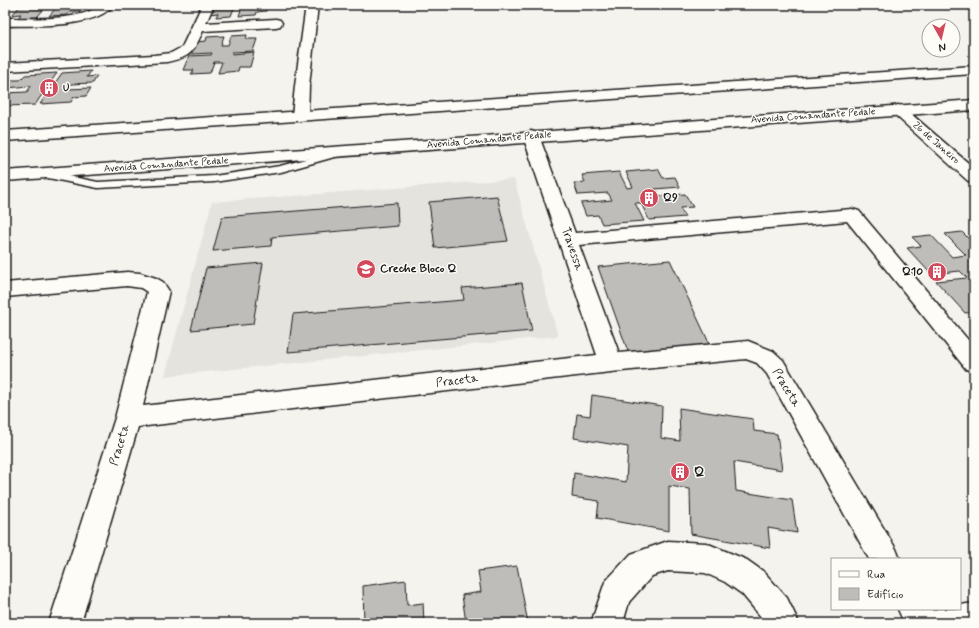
<svg xmlns="http://www.w3.org/2000/svg" width="979" height="628" font-family="Mynerve,sans-serif">
<style>
.built{fill:#e4e3de}
.building{fill:#bebdba;stroke:#1c1c1c}
.lines{fill:none;stroke-linecap:round;stroke-linejoin:round}
.service-casing{stroke:#1c1c1c;stroke-width:3}
.minor-casing{stroke:#1c1c1c;stroke-width:3}
.tertiary-casing{stroke:#1c1c1c;stroke-width:3}
.service{fill:#fdfcf7;fill-rule:evenodd}
.minor{fill:#fdfcf7;fill-rule:evenodd}
.tertiary{fill:#fdfcf7;fill-rule:evenodd}
.labels{text-anchor:middle;dominant-baseline:central;stroke-width:3;stroke-linejoin:round;paint-order:stroke}
.far-poi-label{font-size:10px;font-weight:bold;fill:#1c1c1c;stroke:#fdfcf7;text-anchor:start}
.far-street-label{font-size:10px;fill:#1c1c1c;stroke:#fdfcf7}
.poi-label{font-size:12px;font-weight:bold;fill:#1c1c1c;stroke:#fdfcf7;text-anchor:start}
.street-label{font-size:12px;fill:#1c1c1c;stroke:#fdfcf7}
.near-poi-label{font-size:14px;font-weight:bold;fill:#1c1c1c;stroke:#fdfcf7;text-anchor:start}
</style>
<rect width="100%" height="100%" fill="#f4f3ee"/>
<filter id="ink" filterUnits="userSpaceOnUse"><feTurbulence type="fractalNoise" baseFrequency=".025" numOctaves="2"/><feDisplacementMap in="SourceGraphic" scale="8" xChannelSelector="R" yChannelSelector="G"/><feConvolveMatrix kernelMatrix="1 2 1 2 8 2 1 2 1" color-interpolation-filters="sRGB"/></filter>
<g filter="url(#ink)">
<path class="built" d="M514 179 558 336 165 376 212 202Z"/>
<path class="building" d="M21 5H84L79 12H70L67 15 49 16 56 8 44 9 37 17 18 18 21 14 12 15Z
M213 5H268L266 11 257 12 256 15 239 16 242 7 234 8 231 16 216 17 218 13 209 14Z
M247 35 246 39H257L253 51 232 52V54L254 52 250 67H239L238 71 218 73 222 62H214L210 73 191 74 194 70H183L189 56 211 55 212 53 191 54 196 42 206 41 207 37 224 36 221 45H228L231 36Z
M91 71 87 77 97 76 93 83 71 84 68 89 91 88 86 96 74 97 71 102 40 104 48 93H43L35 105 5 106V93L27 92 31 86 5 88 11 80H20L25 75 57 73 50 83H55L62 73Z
M658 169 663 178 675 177 680 187 655 189 659 196 685 194 693 207 680 208 685 217 649 220 641 203H635L644 221 602 224 598 215 586 216 581 203 612 200 608 193 578 195 574 183 585 182 582 175 619 172 627 188 633 187 626 172Z
M497 196 508 241 435 248 429 202Z
M397 203 398 226 272 237 271 246 213 251 222 217Z
M962 232 972 242H974V312L965 313 936 281 967 278 960 271 931 274 907 248 921 246 912 237 931 235 952 257 966 255 945 234Z
M670 260 712 349 630 357 598 267Z
M263 263 253 324 191 330 206 268Z
M522 283 532 331 288 352 293 314 464 300 462 288Z
M592 395 662 406 661 438 680 441 679 408 753 419 754 431 777 434 782 470 734 462 736 491 792 500 797 533 768 528 770 548 691 534 690 489 669 486V531L597 518 599 501 572 497 574 473 626 482 628 447 574 438 577 414 590 416Z
M517 566 528 623H466L462 595 481 592 478 571Z
M406 580 407 605 423 603 424 623H364L363 586Z"/>
<g class="lines">
<g class="service-casing">
<path id="service" d="M335 151 338 152 340 154 338 156 281 172 214 182 98 188 43 177 38 174 43 171 98 182 214 176 280 166Z"/>
</g>
<g class="minor-casing">
<path id="minor" d="M100 5H113C96 29 32 25 5 26V18C31 18 80 22 100 5Z
M202 5H214L206 23 276 19 280 20 282 23 280 26 276 27 203 31C193 52 192 57 167 62L5 71V63L154 55 171 53 182 47Z
M306 5H318L309 86 308 116 305 119 300 121 295 119 292 116 295 86Z
M898 105 903 107 974 168V182L968 181 893 113 890 110 893 107Z
M531 131 537 133 539 136 575 233 852 209 859 211 974 347V372L966 369 847 221 579 245 619 353 748 341 773 351 783 360 896 549 900 559H869L767 374 757 363 746 359 611 372 138 427 81 623H49L115 418 147 292 141 288 127 286 5 297V283L127 272 140 273 156 278 163 282 169 291 143 406 597 355 523 136 525 133Z
M668 541 706 543 747 560 764 572 787 598 799 623H766L742 594 725 582 705 573 668 571 652 576 629 602 623 623H591L605 582 631 554Z
M974 603V623H904L898 609H932L933 611 937 609H960V605Z"/>
</g>
<g class="tertiary-casing">
<path id="tertiary" d="M974 66V74L5 141V131Z
M974 100V110L5 181V171Z"/>
</g>
<use href="#service" class="service"/>
<use href="#minor" class="minor"/>
<use href="#tertiary" class="tertiary"/>
</g>
</g>
<defs>
<g id="building-disc" transform="scale(1)"><circle r="9.5" fill="#d1495b" stroke="#fdfcf7"/><path d="M-4-6H4V6H1V3H-1V6H-4ZM-2.5-4.3h1.7v1.8h-1.7ZM.8-4.3h1.7v1.8H.8ZM-2.5-1h1.7V.8h-1.7ZM.8-1h1.7V.8H.8Z" fill="#fff"/></g>
<g id="school-disc" transform="scale(1)"><circle r="9.5" fill="#d1495b" stroke="#fdfcf7"/><path d="M0-5L7-2L0 1L-7-2ZM-4 1L0 2.5L4 1V4Q0 6-4 4Z" fill="#fff"/></g>
</defs>
<g fill-rule="evenodd">
<use href="#building-disc" x="49" y="88"/>
<use href="#building-disc" x="649" y="198"/>
<use href="#school-disc" x="366" y="269"/>
<use href="#building-disc" x="937" y="272"/>
<use href="#building-disc" x="680" y="472"/>
</g>
<g class="labels">
<g class="far-poi-label">
<text x="63" y="88">U</text>
</g>
<g class="far-street-label">
<text transform="translate(813 116) rotate(-4)">Avenida Comandante Pedale</text>
<text transform="translate(489 140) rotate(-5)">Avenida Comandante Pedale</text>
<text transform="translate(936 143) rotate(41)">26 de Janeiro</text>
<text transform="translate(166 165) rotate(-4)">Avenida Comandante Pedale</text>
</g>
<g class="poi-label">
<text x="663" y="198">Q9</text>
<text x="380" y="269">Creche Bloco Q</text>
<text x="923" y="272" text-anchor="end">Q10</text>
</g>
<g class="street-label">
<text transform="translate(572 249) rotate(71)">Travessa</text>
<text transform="translate(457 381) rotate(-7)">Praceta</text>
<text transform="translate(786 388) rotate(59)">Praceta</text>
<text transform="translate(120 445) rotate(-73)">Praceta</text>
</g>
<g class="near-poi-label">
<text x="694" y="472">Q</text>
</g>
</g>
<rect width="979" height="628" fill="none" stroke="#fdfcf7" stroke-width="20"/>
<rect x="10" y="10" width="959" height="608" fill="none" stroke="#1c1c1c" stroke-width="1.5" filter="url(#ink)"/>
<rect x="831" y="558" width="130" height="52" fill="#fdfcf7" stroke="#a3a29f"/>
<rect x="839" y="571" width="20" height="6" fill="#fdfcf7" stroke="#a3a29f"/>
<text x="867" y="578" font-size="12" fill="#1c1c1c">Rua</text>
<rect x="839" y="588" width="20" height="12" fill="#bebdba" stroke="#a3a29f"/>
<text x="867" y="598" font-size="12" fill="#1c1c1c">Edifício</text>
<g transform="translate(941 38) rotate(172)"><circle r="19" fill="#fdfcf7" stroke="#a3a29f"/>
<path d="M0-3L7 15L0 10L-7 15Z" fill="#d1495b"/>
<text y="-6" font-size="11" font-weight="bold" text-anchor="middle" fill="#1c1c1c">N</text>
</g>
</svg>
